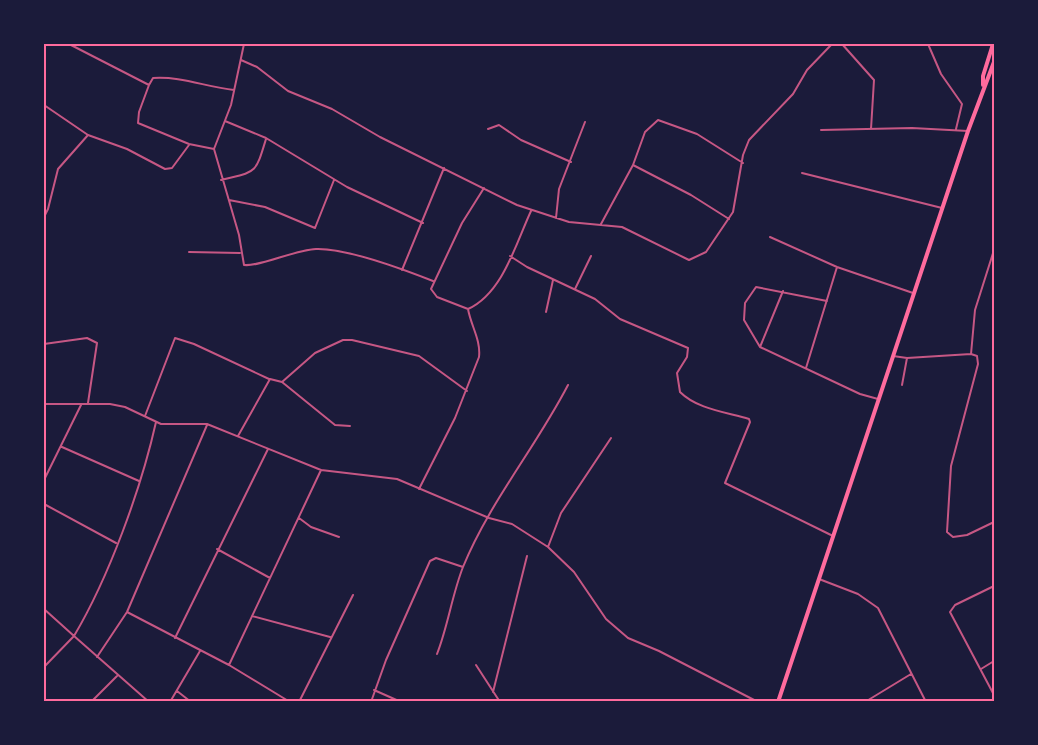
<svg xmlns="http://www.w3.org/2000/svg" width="1038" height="745" font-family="Literata,serif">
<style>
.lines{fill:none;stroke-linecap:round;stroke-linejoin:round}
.minor{stroke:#c65784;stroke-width:2}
.trunk{stroke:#ff6b9d;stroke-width:4}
.neatline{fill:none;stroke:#ff6b9d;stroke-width:2}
</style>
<rect width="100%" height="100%" fill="#1b1b3a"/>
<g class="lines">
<path class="minor" d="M69 44 149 85 139 112 138 123 189 144 214 149
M244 44 231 105 214 149 239 235 244 265C260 267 294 250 316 249 345 248 405 270 433 281
M842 44 874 80 871 129
M928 44 941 74 962 104 956 129
M241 60 257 67 288 91 332 109 380 137 517 205 569 222 622 227 689 260 706 252 733 212 743 155 749 140 793 94 807 70 832 44
M149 85 153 78C181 76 206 87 234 90
M44 105 88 135 127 149 165 169 172 168 189 145
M225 121 266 138 347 187 423 223
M488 129 499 125 521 140 571 162
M821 130 912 128 968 131
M633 165 691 195 729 219
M802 173 942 208
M221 180C257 171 255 175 266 139
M229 200 265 207 315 228 334 180
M44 217 48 209 58 169 88 135
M556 218 559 189 585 122
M601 224 633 165 645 132 658 120 697 134 743 163
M770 237 837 267 913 293
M189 252 240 253
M510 256 527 267 595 299 620 319 688 348 687 357 677 373 680 392C697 409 725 412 749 419L750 422 725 483 833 536
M402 270 444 168
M575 289 591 256
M827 301 756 287 745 303 744 320 760 347 860 394 878 399
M468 309 437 297 431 289 462 223 484 188
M546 312 553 280
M44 344 87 338 97 343 88 403
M760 347 783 291
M971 354 975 310 994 250
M893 356 907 358 971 354 977 356 978 364 951 466 947 532 953 537 967 535 994 522
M806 368 837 267
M282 382 335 425 350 426
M902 385 907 358
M44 404H110L125 407 161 424H207L321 470 397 479 489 518 512 524 548 547 574 572 606 619 628 638 659 651 758 702
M145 416 175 338 194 344 269 379
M238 436 270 379 282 382 315 353 343 340H352L419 356 467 391
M62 447 139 481
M44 480 81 405
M419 489 455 418 479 357C481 340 471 326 468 309 503 293 516 243 531 211
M44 504 116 543
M299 518 311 527 339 537
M548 547 561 513 611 438
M217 549 270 578
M819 579 858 594 878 608 926 702
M994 586 955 605 950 612 994 695
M44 609 74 636 44 667
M127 612 229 665 290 702
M252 616 330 637
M175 638 268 449
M437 654C448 626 452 595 463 567 489 503 536 447 568 385
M97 657 127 612 207 425
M229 665 321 470
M476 665 500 702
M981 669 994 661
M374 690 401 702
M177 691 191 702
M493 692 527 556
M91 702 117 676
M149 702 74 636C109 577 141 489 156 422
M170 702 200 651
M299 702 353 595
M371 702 386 660 430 561 436 558 463 567
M865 702 911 674"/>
<path class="trunk" d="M983 85V76L993 44
M778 702 968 131 994 62"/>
</g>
<rect width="1038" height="745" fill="none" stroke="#1b1b3a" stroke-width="90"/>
<rect x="45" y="45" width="948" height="655" class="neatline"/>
</svg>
